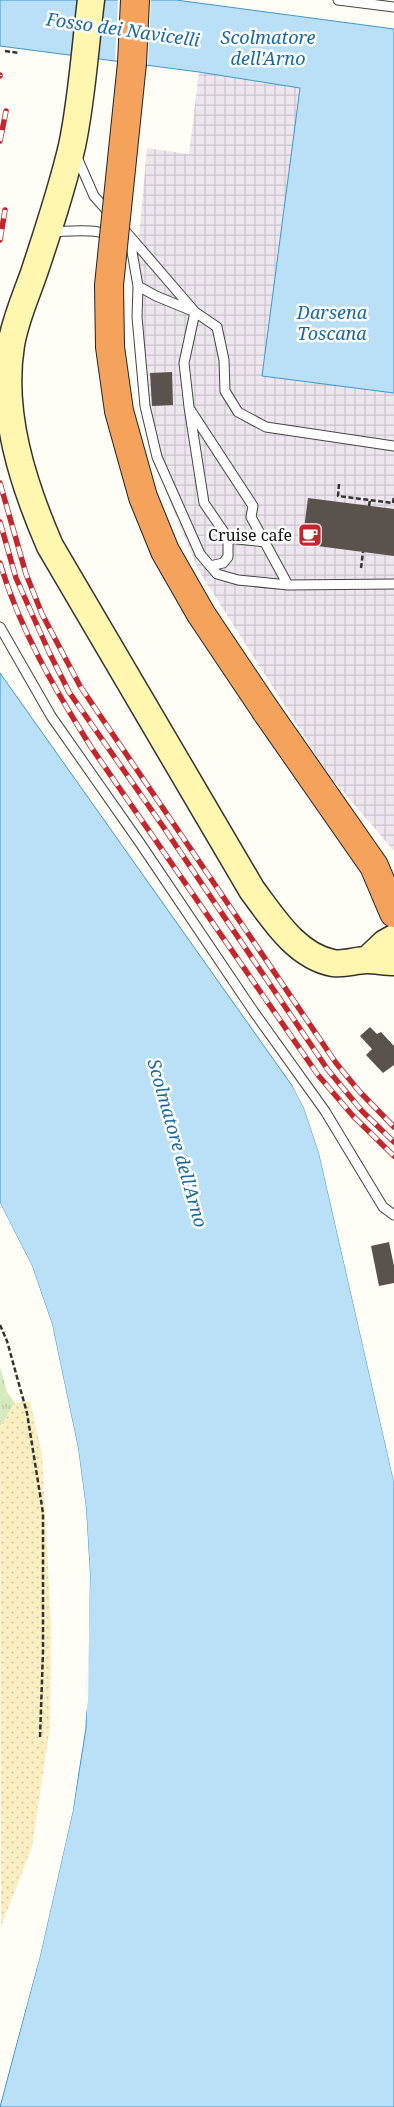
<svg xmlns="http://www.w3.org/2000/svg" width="394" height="2107" font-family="'Noto Serif',serif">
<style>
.industrial{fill:url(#industrial-grid)}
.grass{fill:url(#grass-tufts)}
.sand{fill:url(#sand-dots)}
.water{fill:#b9e0f7;stroke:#3f96cf}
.pier{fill:#fffdf5}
.building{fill:#5a524d}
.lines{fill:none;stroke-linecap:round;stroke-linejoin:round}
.lane-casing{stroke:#444;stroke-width:11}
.secondary-casing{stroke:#333;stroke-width:29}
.highway-casing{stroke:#222;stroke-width:30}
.path{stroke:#333;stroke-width:2.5;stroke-dasharray:5 2.5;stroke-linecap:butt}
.lane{stroke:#fff;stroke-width:9}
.secondary{stroke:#fff6b0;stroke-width:26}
.highway{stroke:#f5a25d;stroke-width:28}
.rail-casing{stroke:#c4262e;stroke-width:5.5}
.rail{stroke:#fff;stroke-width:4;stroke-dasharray:11;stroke-linecap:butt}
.highway-bridge-casing{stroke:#222;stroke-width:30;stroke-linecap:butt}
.highway-bridge{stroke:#f5a25d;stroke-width:28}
.labels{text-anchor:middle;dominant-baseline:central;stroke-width:5;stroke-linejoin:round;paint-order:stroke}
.poi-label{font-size:16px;fill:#111;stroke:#fff;text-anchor:end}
.water-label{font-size:18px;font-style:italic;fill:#1768a6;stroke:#fff}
</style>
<defs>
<pattern id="industrial-grid" width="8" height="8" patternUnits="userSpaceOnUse" patternTransform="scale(1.25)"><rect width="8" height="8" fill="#eee6ef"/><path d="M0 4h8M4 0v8" fill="none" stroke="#cbc4cc"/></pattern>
<pattern id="grass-tufts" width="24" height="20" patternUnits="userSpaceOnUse" patternTransform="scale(1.25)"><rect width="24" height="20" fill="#d5ebbd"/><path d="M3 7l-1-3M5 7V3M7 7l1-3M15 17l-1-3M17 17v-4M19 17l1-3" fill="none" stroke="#b6c8a1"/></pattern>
<pattern id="sand-dots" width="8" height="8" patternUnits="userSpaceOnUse" patternTransform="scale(1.25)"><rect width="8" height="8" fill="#fbeec1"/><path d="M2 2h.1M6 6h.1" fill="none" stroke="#d6cba5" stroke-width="1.8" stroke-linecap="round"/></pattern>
</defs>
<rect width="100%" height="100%" fill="#fffdf5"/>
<path class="industrial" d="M199 72 300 88 262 375 394 393V851L328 774 199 571 172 507 143 418 132 314 147 148 189 154Z"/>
<path class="grass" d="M0 1367 7 1392 15 1403 0 1427Z"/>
<path class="sand" d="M30 1401 42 1454 51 1625 50 1727 32 1847 1 1927 0 1427 15 1403Z"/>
<path class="water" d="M0 0H176L394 29V393L262 376 300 88 199 72 0 46Z
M0 673 293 1087 304 1108 319 1153 394 1482V2107H0L40 1956 73 1810 86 1728 90 1575 86 1508 78 1448 52 1324 32 1266 0 1203Z"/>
<path class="pier" d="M118 0H151L148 64 115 60Z
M295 1086 306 1107 321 1153 380 1404 394 1470V1482L319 1153 304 1108 293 1087Z
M0 1203 32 1266 52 1324 78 1448 86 1508 90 1575 88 1701 73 1810 40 1956 0 2103V2094L38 1956 70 1809 86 1701 88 1575 84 1508 76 1449 50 1324 30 1267 0 1209Z"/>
<path class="building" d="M172 372 173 405 152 406 150 373Z
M308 498 394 509V556L302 544Z
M370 1027 377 1034 381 1032 394 1046V1065L383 1073 366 1055 372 1049 360 1036Z
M389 1242 394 1266V1283L379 1286 371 1246Z"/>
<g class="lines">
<g class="lane-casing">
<path id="lane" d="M338 0 394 7
M76 155 94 196 110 214
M121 226 195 312 217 327 224 360 225 391 238 412 266 427 394 446
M49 232C82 231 103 226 131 246L138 286 137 317 145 406 157 457 200 554 217 574 238 580 288 585 394 584
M138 286 156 296 195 312 184 363 189 407 204 503 228 538 265 542
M191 411 253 506 251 517 288 585
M210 566 223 563 228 557V538
M0 627 51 716 140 843 254 1012 325 1111 383 1207 394 1215"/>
</g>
<g class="secondary-casing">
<path id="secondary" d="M91 0C85 48 82 99 72 146 62 189 48 231 34 273 26 296 15 320 11 345 0 413 23 484 50 546L252 890C273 918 296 956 333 963 345 965 355 960 367 960 376 960 385 962 394 962
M367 960 385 943 394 938"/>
</g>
<g class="highway-casing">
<path id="highway" d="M132 63 135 0
M266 711 374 866 394 913"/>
</g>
<path class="path" d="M5 51 19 53
M339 484 338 496 393 503 394 496
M369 506 370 500
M361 568 363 552
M0 1325 7 1341 27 1413 43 1513V1652L40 1737"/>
<use href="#lane" class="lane"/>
<use href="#secondary" class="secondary"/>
<use href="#highway" class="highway"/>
<g class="rail-casing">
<path id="rail" d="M0 76V75
M0 141 6 111
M0 240 5 210
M0 483 26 574 42 614 80 686 336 1063 359 1091 394 1127
M0 522 16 578 49 652 69 692 162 825 328 1070 362 1111 394 1142
M0 563C20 630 54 688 91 747L318 1075 353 1116 394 1156"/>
</g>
<use href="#rail" class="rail"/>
<g class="highway-bridge-casing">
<path id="highway-bridge" d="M132 63 109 285 110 347 119 411 143 497 165 551 201 614 266 711"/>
</g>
<use href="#highway-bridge" class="highway-bridge"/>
</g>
<defs>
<g id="cafe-square" transform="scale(1.25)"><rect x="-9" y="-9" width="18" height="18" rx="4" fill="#c4262e" stroke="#fff"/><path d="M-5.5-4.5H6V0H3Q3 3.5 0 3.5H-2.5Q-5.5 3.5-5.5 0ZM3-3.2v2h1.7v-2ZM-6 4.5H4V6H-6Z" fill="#fff"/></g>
</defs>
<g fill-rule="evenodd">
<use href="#cafe-square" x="310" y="535"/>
</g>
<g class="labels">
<g class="poi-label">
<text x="292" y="535">Cruise cafe</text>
</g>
<g class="water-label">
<text transform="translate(123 29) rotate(8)">Fosso dei Navicelli</text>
<text x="268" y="37">Scolmatore<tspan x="268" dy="21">dell'Arno</tspan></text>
<text x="332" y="312">Darsena<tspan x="332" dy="21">Toscana</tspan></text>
<text transform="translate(178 1143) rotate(74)">Scolmatore dell'Arno</text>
</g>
</g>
</svg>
